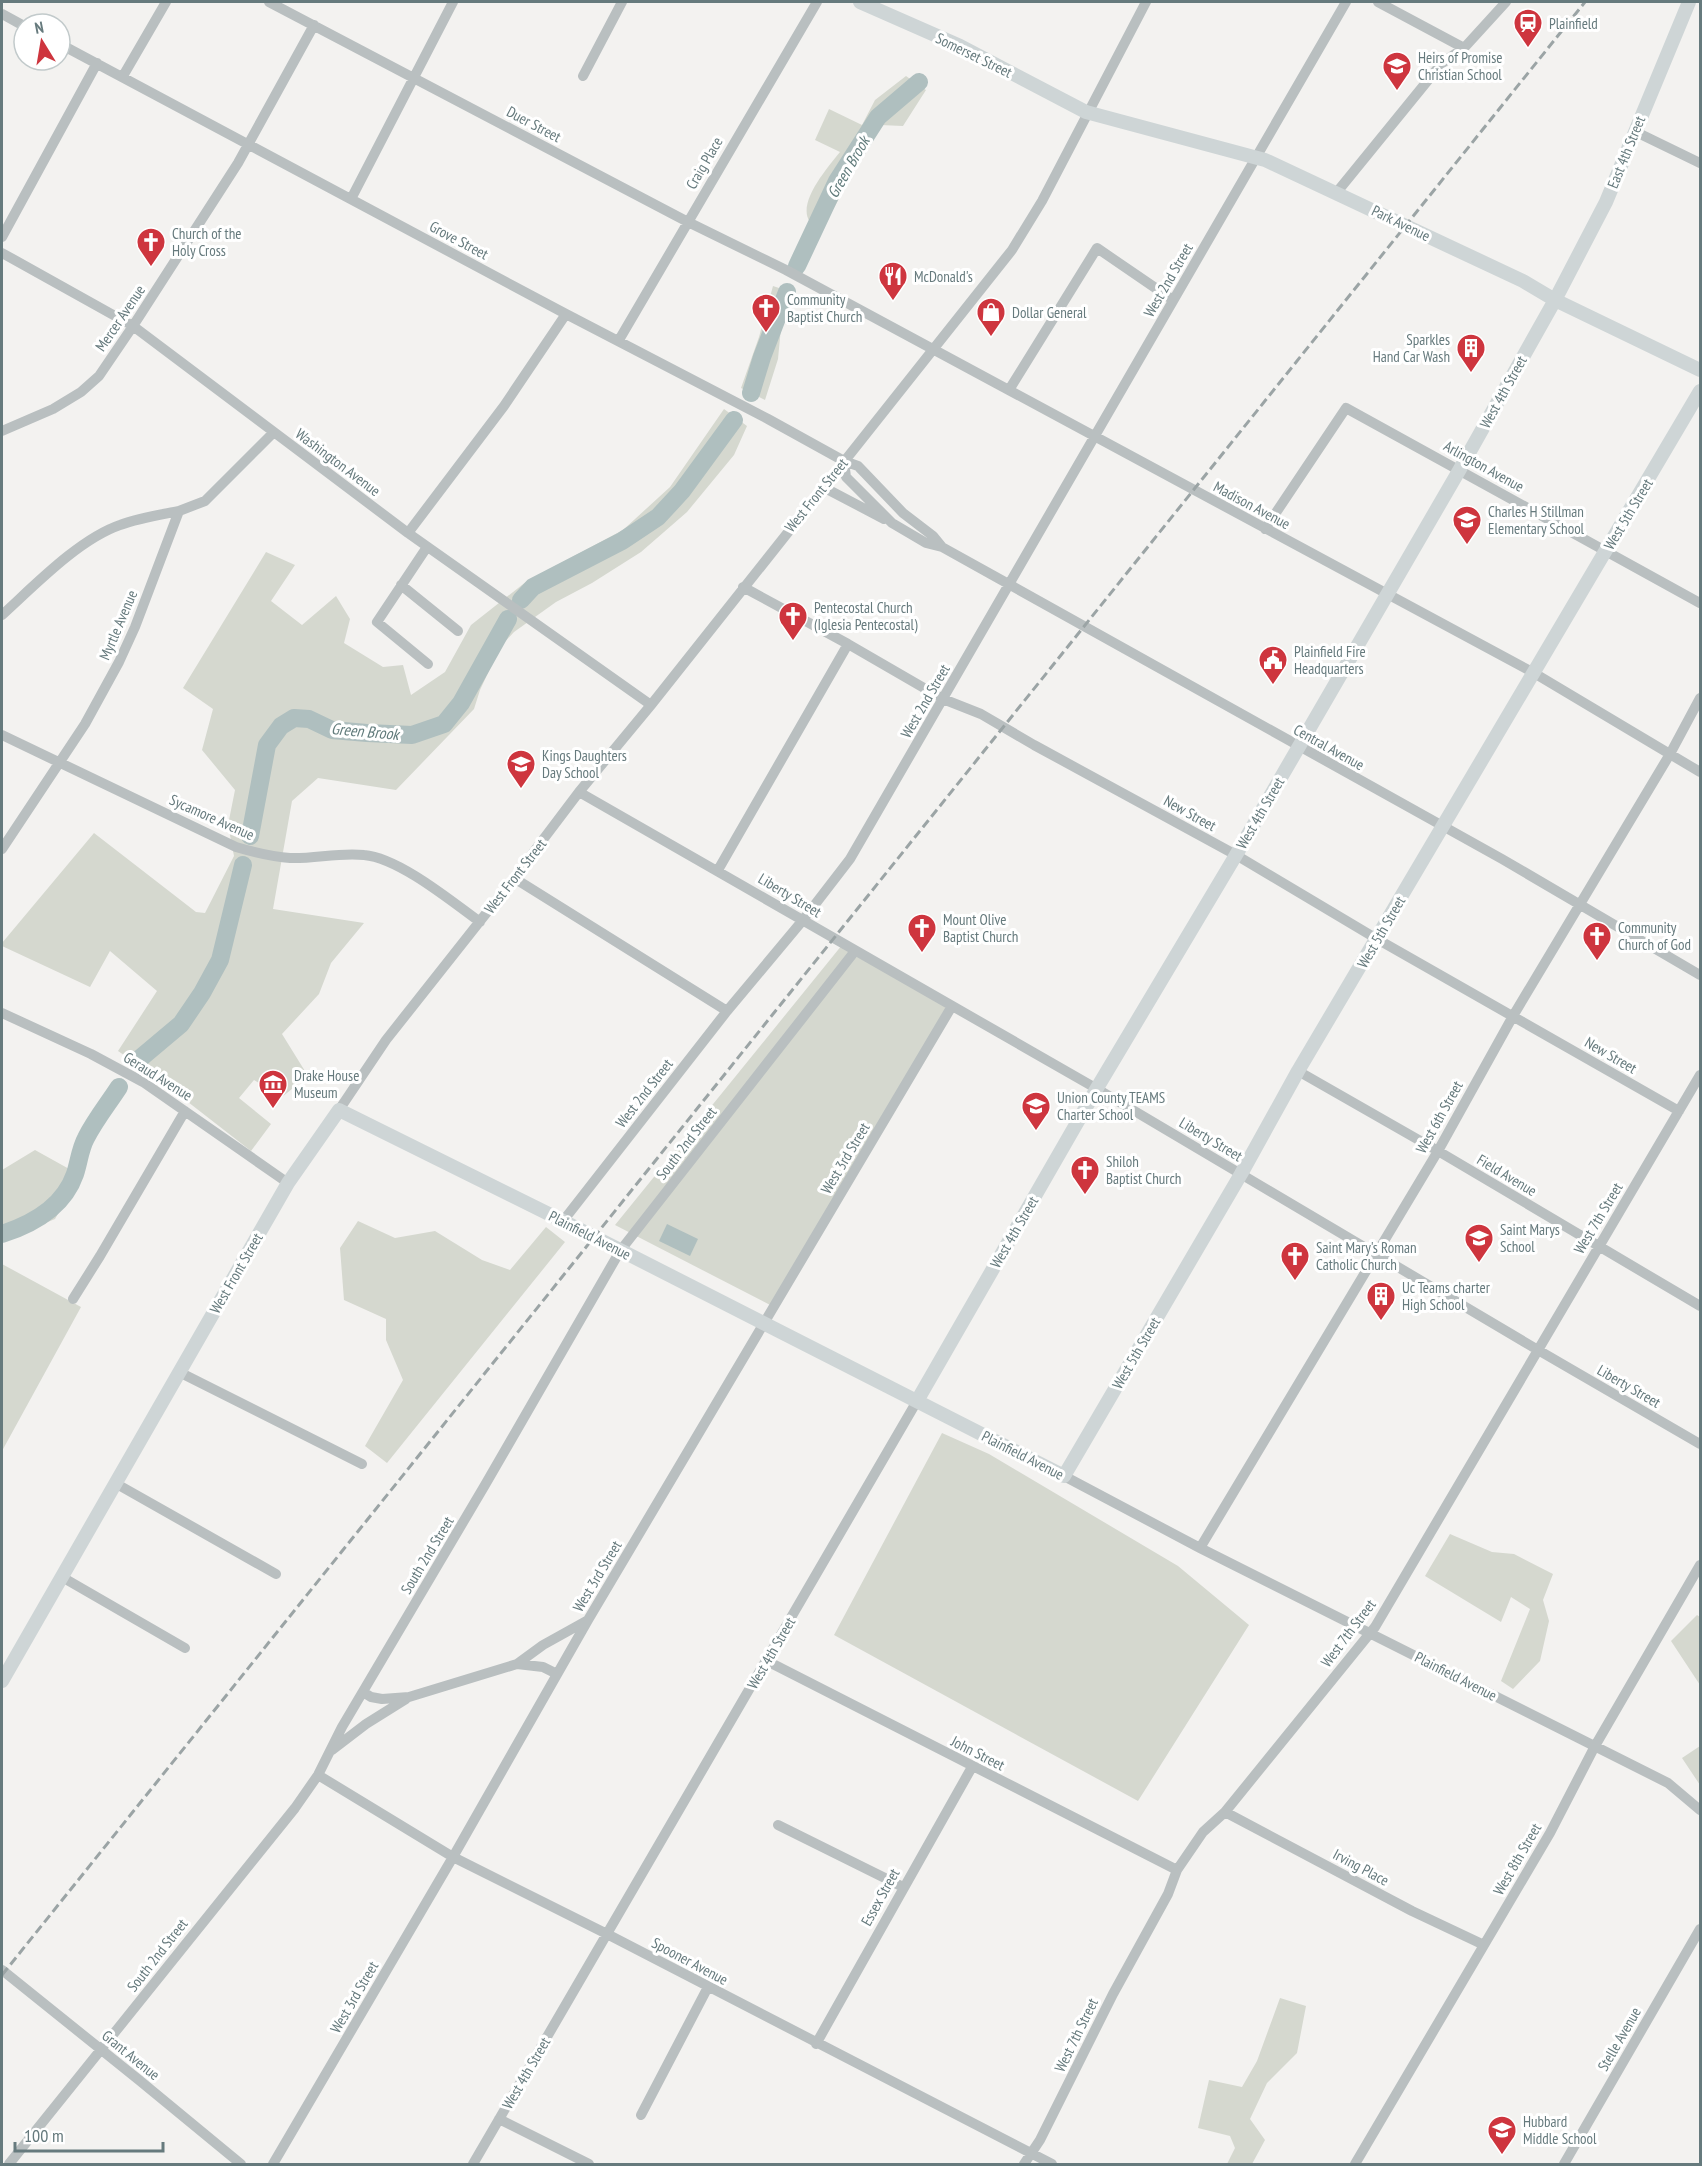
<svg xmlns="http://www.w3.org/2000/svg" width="1702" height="2166" font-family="'PT Sans Narrow',sans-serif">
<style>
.green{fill:#d5d8cf}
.water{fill:#afbfbf}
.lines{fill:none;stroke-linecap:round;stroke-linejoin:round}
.river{stroke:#afbfbf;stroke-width:18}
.minor{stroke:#b9bfc0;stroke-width:10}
.major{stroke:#ced5d6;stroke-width:14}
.rail{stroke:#9ba4a5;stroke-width:3;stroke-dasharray:9 4.5;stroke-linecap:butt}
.labels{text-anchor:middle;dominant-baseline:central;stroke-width:6;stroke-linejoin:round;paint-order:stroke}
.poi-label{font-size:15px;fill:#667a7d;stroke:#fff;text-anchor:start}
.street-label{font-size:15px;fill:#667a7d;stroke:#fff}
.water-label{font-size:16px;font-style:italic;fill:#617b7b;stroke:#fff}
</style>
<rect width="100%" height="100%" fill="#f3f2f0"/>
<path class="green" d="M906 76 926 90 903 126 880 125 821 231C818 228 813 225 810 222 796 203 829 166 840 152L815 140 829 109 862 125 875 100Z
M773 286 791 292 782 317 778 359 765 400 741 388 759 337Z
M724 409 747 426 734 455 687 512 641 552 592 583 556 602 514 632 500 647 480 690 474 709 396 790 318 778 292 801 273 909 364 923 331 963 319 994 282 1034 308 1076 282 1097 254 1080 239 1098 271 1124 251 1151 152 1074 118 1051 157 991 110 951 90 987 2 946V943L94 833 196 912 205 913 234 856 228 825 235 790 202 750 213 709 183 688 266 552 295 565 271 601 302 625 336 596 350 619 344 643 383 667 403 665 411 695 445 672 471 625 527 581 623 530 670 487Z
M842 945 948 1007 774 1307 615 1225Z
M35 1150 80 1175 55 1219 2 1241V1170Z
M358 1221 395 1238 435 1231 482 1260 510 1270 546 1227 565 1242 387 1463 365 1446 403 1380 386 1340V1319L344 1300 340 1248Z
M2 1264 81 1307 2 1451Z
M942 1433 989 1454 1178 1566 1249 1625 1138 1801 834 1635Z
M1450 1534 1492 1552 1514 1554 1553 1574 1543 1600 1549 1621 1540 1661 1513 1689 1501 1681 1530 1609 1511 1597 1501 1622 1425 1576Z
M1697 1615 1700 1617V1685L1671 1641Z
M1700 1746V1785L1682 1758Z
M1280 1998 1306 2006 1297 2053 1267 2083 1250 2119 1265 2140 1252 2164H1227L1235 2148 1230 2136 1198 2128 1209 2080 1242 2087 1257 2061Z"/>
<path class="water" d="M667 1224 698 1239 690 1256 659 1241Z"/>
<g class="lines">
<path class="river" d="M797 266 837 181 878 117 919 82
M751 393 762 357 787 292
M521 600 533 587 622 541 658 517 682 491 734 420
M250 836 267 745 281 726 294 718 309 719 332 730 367 733 412 735 444 724 461 703 508 619
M137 1061 181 1024 202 993 220 960 243 865
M2 1234C33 1224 64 1206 75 1174 79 1162 80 1149 86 1138 95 1120 108 1104 119 1087"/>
<path class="minor" d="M269 2 688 222 786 270 1534 673 1700 772
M1378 2 1464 48
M2 14 24 26
M60 44 566 314 768 419 844 461 858 466 903 513 933 536 942 547
M123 76 166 2
M583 76 622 2
M1634 131 1700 163
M1337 192 1442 63 1464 48 1506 2
M351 199 453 2
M2 237 97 63
M2 253 133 326 408 533 651 705
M619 340 817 2
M1009 390 1097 248 1173 300
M2 431 53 409 81 392 99 376 133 326 238 163 314 25
M844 461 846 477 892 523 926 543 942 547 1502 859 1700 975
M823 487 884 519
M1265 529 1346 408 1700 603
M408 533 504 406 566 314
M427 547 377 622 428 664
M401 585 458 631
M743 587 848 644 943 699 981 714 1034 745 1236 855 1377 939 1679 1111
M2 615C34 586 79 539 120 525 139 518 159 515 179 511
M2 735 236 847C253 852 271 857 290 858 314 859 340 852 364 855 399 858 451 901 480 922
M579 792 1099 1090 1538 1350 1700 1444
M2 849 85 724 119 662 135 627 179 511 205 501 273 433
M718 870 848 644
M514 878 727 1011
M2 1013 91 1054 143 1082 288 1183
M1298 1071 1438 1151 1700 1306
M339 1110 386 1040 514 878 579 792 651 705 1012 250 1042 201 1146 2
M563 1221 727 1011 803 920 850 859 1346 2
M73 1299 100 1256 185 1111
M179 1372 362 1464
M1064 1476 1200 1548 1668 1783 1700 1810
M115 1483 276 1574
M1200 1548 1438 1151 1513 1016 1670 754 1700 698
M62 1577 185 1648
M767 1661 1177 1870
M517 1664 543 1667 557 1674
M363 1692 371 1697 382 1699 409 1697 517 1664 543 1645 588 1620
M332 1750 366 1724 406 1699
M318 1775 453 1857 607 1934 1052 2164
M1225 1812 1412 1911 1484 1945
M778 1825 903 1887
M2 1970 139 2080 241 2164
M816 2044 972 1767
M641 2115 708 1987
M499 2119 589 2164
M9 2164 295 1808 318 1775 342 1727 485 1485 620 1251 855 951
M273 2164 453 1857 588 1620 952 1006
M473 2164 917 1401
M1024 2164 1040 2140 1113 1994 1168 1894 1177 1870 1203 1832 1225 1812 1375 1627 1700 1075
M1355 2164 1550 1833 1595 1746 1700 1565
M1564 2164 1700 1929"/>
<path class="major" d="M860 2 960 46 1086 112 1265 160 1523 281 1555 300 1700 370
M917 1401 1097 1088 1236 855 1460 469 1555 300 1606 202 1689 2
M2 1681 288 1183 339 1110 563 1221 1064 1476 1241 1174 1298 1071 1700 391"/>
<path class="rail" d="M2 1975 1585 2"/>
</g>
<defs>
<g id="station-pin" transform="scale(1.5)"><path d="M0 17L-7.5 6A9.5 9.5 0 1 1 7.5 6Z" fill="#ce353e" stroke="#fff"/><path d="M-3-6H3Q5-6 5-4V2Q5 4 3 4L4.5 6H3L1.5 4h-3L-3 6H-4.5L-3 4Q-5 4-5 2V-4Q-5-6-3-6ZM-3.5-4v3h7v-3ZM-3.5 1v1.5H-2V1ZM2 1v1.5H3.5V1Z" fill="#fff"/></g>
<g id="school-pin" transform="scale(1.5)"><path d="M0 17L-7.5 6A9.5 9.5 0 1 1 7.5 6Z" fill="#ce353e" stroke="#fff"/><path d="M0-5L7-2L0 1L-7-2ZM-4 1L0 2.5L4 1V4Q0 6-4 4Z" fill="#fff"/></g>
<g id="church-pin" transform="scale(1.5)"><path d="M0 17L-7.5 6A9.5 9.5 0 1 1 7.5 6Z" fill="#ce353e" stroke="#fff"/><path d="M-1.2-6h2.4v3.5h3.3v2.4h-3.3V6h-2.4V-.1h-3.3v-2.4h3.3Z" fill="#fff"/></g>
<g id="restaurant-pin" transform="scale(1.5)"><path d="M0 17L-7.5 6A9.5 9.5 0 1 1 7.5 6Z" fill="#ce353e" stroke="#fff"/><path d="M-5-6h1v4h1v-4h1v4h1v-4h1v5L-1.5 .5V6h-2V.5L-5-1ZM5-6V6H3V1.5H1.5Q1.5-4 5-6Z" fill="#fff"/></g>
<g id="shop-pin" transform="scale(1.5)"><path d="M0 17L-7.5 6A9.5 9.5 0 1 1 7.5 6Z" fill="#ce353e" stroke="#fff"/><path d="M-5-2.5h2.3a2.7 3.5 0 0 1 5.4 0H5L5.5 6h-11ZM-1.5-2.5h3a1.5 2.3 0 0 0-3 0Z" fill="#fff"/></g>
<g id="building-pin" transform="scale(1.5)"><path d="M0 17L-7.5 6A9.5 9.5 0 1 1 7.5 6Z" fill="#ce353e" stroke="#fff"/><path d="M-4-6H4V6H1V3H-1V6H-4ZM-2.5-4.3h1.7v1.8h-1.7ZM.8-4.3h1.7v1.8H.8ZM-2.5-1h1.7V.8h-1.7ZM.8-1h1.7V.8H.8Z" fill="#fff"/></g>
<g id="civic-pin" transform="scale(1.5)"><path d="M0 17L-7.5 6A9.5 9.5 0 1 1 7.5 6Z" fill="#ce353e" stroke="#fff"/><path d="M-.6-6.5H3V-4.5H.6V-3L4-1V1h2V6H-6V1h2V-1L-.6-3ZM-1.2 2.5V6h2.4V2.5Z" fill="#fff"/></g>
<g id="museum-pin" transform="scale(1.5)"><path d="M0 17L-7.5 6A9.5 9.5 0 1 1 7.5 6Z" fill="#ce353e" stroke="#fff"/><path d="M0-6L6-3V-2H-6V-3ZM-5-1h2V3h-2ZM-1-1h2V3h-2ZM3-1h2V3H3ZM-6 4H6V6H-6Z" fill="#fff"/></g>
</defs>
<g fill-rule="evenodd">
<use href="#station-pin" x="1528" y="23"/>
<use href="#school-pin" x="1397" y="66"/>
<use href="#church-pin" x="151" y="242"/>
<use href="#restaurant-pin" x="893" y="276"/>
<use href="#church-pin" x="766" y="308"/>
<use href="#shop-pin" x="991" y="312"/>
<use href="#building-pin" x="1471" y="348"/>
<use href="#school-pin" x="1467" y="520"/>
<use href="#church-pin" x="793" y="616"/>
<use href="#civic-pin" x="1273" y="660"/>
<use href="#school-pin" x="521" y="764"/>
<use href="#church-pin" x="922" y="928"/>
<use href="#church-pin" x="1597" y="936"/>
<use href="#museum-pin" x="273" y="1084"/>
<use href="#school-pin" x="1036" y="1106"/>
<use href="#church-pin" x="1085" y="1170"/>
<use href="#school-pin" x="1479" y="1238"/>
<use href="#church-pin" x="1295" y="1256"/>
<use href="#building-pin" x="1381" y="1296"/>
<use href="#school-pin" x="1502" y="2130"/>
</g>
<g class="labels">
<g class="poi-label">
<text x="1549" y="23">Plainfield</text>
<text x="1418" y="57">Heirs of Promise<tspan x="1418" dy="17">Christian School</tspan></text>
<text x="172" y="233">Church of the<tspan x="172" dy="17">Holy Cross</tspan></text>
<text x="914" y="276">McDonald's</text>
<text x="787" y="299">Community<tspan x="787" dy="17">Baptist Church</tspan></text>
<text x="1012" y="312">Dollar General</text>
<text x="1450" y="339" text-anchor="end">Sparkles<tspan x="1450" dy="17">Hand Car Wash</tspan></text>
<text x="1488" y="511">Charles H Stillman<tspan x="1488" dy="17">Elementary School</tspan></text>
<text x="814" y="607">Pentecostal Church<tspan x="814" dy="17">(Iglesia Pentecostal)</tspan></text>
<text x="1294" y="651">Plainfield Fire<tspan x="1294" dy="17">Headquarters</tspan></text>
<text x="542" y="755">Kings Daughters<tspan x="542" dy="17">Day School</tspan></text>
<text x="943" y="919">Mount Olive<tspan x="943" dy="17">Baptist Church</tspan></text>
<text x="1618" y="927">Community<tspan x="1618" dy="17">Church of God</tspan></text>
<text x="294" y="1075">Drake House<tspan x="294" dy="17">Museum</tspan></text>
<text x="1057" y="1097">Union County TEAMS<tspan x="1057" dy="17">Charter School</tspan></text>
<text x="1106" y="1161">Shiloh<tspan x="1106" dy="17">Baptist Church</tspan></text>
<text x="1500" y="1229">Saint Marys<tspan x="1500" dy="17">School</tspan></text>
<text x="1316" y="1247">Saint Mary's Roman<tspan x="1316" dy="17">Catholic Church</tspan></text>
<text x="1402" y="1287">Uc Teams charter<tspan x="1402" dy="17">High School</tspan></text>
<text x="1523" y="2121">Hubbard<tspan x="1523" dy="17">Middle School</tspan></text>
</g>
<g class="street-label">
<text transform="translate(974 55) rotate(26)">Somerset Street</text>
<text transform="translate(534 124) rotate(28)">Duer Street</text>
<text transform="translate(1626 152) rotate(-68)">East 4th Street</text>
<text transform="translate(704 163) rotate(-60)">Craig Place</text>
<text transform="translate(1401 223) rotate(26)">Park Avenue</text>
<text transform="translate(459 240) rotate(28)">Grove Street</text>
<text transform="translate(1168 280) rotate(-60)">West 2nd Street</text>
<text transform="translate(120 318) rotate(-56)">Mercer Avenue</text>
<text transform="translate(1503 392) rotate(-61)">West 4th Street</text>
<text transform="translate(338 462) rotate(37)">Washington Avenue</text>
<text transform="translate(1484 466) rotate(29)">Arlington Avenue</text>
<text transform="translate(816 495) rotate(-51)">West Front Street</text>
<text transform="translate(1252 505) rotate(28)">Madison Avenue</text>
<text transform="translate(1628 514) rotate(-59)">West 5th Street</text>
<text transform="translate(118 625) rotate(-67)">Myrtle Avenue</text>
<text transform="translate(925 701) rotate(-60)">West 2nd Street</text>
<text transform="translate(1329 747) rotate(29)">Central Avenue</text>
<text transform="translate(1190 813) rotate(29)">New Street</text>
<text transform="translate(1260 813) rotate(-60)">West 4th Street</text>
<text transform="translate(212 817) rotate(24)">Sycamore Avenue</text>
<text transform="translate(515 876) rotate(-52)">West Front Street</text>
<text transform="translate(790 895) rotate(31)">Liberty Street</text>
<text transform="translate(1381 932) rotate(-60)">West 5th Street</text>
<text transform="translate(1611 1055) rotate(30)">New Street</text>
<text transform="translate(158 1076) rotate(32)">Geraud Avenue</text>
<text transform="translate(644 1093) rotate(-52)">West 2nd Street</text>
<text transform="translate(1439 1117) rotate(-61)">West 6th Street</text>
<text transform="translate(1211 1139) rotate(31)">Liberty Street</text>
<text transform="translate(686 1143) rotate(-52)">South 2nd Street</text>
<text transform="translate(845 1158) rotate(-59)">West 3rd Street</text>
<text transform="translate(1507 1175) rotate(31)">Field Avenue</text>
<text transform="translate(1598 1218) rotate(-59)">West 7th Street</text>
<text transform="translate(1014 1232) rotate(-60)">West 4th Street</text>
<text transform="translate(590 1235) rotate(27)">Plainfield Avenue</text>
<text transform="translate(236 1273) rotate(-60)">West Front Street</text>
<text transform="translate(1136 1353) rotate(-60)">West 5th Street</text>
<text transform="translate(1629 1386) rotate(30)">Liberty Street</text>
<text transform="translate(1023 1455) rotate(27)">Plainfield Avenue</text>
<text transform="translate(427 1555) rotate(-59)">South 2nd Street</text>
<text transform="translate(597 1576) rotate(-59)">West 3rd Street</text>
<text transform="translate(1348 1633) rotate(-53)">West 7th Street</text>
<text transform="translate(771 1653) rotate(-60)">West 4th Street</text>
<text transform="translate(1456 1676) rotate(27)">Plainfield Avenue</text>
<text transform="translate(978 1753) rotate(27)">John Street</text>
<text transform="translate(1517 1859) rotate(-60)">West 8th Street</text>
<text transform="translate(1361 1867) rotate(28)">Irving Place</text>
<text transform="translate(880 1897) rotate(-61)">Essex Street</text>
<text transform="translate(157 1955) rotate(-52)">South 2nd Street</text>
<text transform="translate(690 1961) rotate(28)">Spooner Avenue</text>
<text transform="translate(354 1997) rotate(-60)">West 3rd Street</text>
<text transform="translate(1076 2035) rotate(-64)">West 7th Street</text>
<text transform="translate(1619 2039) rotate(-60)">Stelle Avenue</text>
<text transform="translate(131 2055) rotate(39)">Grant Avenue</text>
<text transform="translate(526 2073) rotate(-60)">West 4th Street</text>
</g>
<g class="water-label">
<text transform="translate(848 167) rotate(-60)">Green Brook</text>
<text transform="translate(365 731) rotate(5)">Green Brook</text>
</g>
</g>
<rect width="1702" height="2166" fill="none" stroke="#667a7d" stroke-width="6"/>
<g transform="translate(42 42) rotate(349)"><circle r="28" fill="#ffffff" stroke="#c2cacb" stroke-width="1.5"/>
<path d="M0-4.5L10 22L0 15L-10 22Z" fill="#ce353e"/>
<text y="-9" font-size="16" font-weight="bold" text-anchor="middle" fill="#667a7d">N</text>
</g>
<path d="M15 2142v9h148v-9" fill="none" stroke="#667a7d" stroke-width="3"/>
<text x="24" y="2142" font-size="18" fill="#667a7d" stroke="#ffffff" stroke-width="4.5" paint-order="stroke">100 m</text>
</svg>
